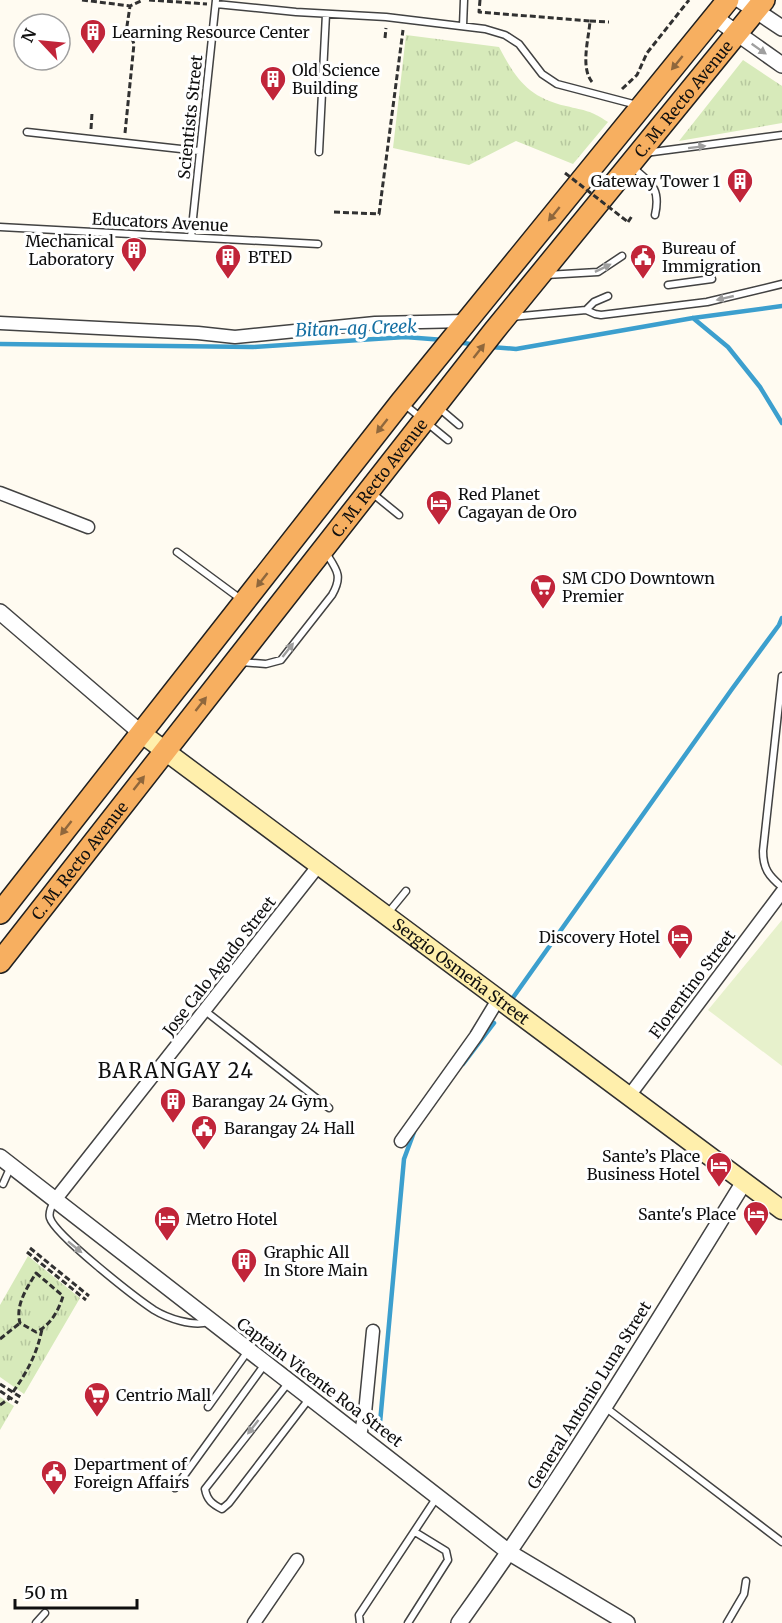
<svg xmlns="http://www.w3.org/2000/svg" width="782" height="1623" font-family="Merriweather,serif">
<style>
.grass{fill:url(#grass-tufts)}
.pitch{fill:#e7f1cc}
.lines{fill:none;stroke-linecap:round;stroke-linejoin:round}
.stream{stroke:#3c9fce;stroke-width:4.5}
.service-casing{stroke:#424242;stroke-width:9}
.minor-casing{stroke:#424242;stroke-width:15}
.tertiary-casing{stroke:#424242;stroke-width:18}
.secondary-casing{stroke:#313131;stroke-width:21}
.trunk-casing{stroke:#202020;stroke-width:24}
.path{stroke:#313131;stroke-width:3;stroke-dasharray:6 3;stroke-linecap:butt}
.service{stroke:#fff;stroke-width:6}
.minor{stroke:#fff;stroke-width:12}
.tertiary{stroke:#fff;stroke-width:15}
.secondary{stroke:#ffefac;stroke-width:18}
.trunk{stroke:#f7af60;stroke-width:21}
.path-bridge{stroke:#313131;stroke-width:3;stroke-dasharray:6 3;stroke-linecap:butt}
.oneway{fill:#9f9f9f}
.oneway2{fill:#8f673c}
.labels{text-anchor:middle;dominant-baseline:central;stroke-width:6;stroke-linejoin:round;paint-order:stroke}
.poi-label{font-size:16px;fill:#0f0f0f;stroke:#fff;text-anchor:start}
.street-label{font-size:16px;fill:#0f0f0f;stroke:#fff}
.water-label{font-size:18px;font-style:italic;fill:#1670a3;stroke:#fff}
.quarter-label{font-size:20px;letter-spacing:1.5px;fill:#0f0f0f;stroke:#fff}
</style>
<defs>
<pattern id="grass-tufts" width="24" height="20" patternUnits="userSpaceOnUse" patternTransform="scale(1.5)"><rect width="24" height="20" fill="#d7eaba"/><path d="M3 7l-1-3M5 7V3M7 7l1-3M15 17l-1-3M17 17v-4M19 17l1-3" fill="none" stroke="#b7c89f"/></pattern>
</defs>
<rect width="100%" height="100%" fill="#fffbf1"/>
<path class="grass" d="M406 35 499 47C516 79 528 97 566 106 586 111 590 110 608 122L573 164 516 141 469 165 393 148Z
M743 60 782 86V123L679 141Z
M28 1256 80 1298 24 1394 0 1377V1305Z
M0 1397 14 1406 0 1430Z"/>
<path class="pitch" d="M782 920V1066L708 1010Z"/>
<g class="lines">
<path class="stream" d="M693 318 728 347 760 387 782 423
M458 342 476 345
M0 344 253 347 405 337 444 340
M491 347 516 349 693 318 782 306
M512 999 732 689 779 625 782 618
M463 1064 494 1023
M380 1423 404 1159 414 1132"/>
<g class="service-casing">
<path id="service" d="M216 4 296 12 386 17 485 29 505 35 519 44 542 74 557 84 637 105
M463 26 464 0
M27 132 199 151
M319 152 326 14
M645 153 782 135
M632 167C651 183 661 188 655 215
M0 227 318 244
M191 237 216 0
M546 275 598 272 622 256
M668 285 712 279
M608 296 594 302 586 310 595 314 601 315 707 302 782 284
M511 317 586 310
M404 404 448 440
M439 408 459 425
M372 493 399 515
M177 552 242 600
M241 662 266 664 281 660 332 595C343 576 337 570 326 553
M782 676 763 851C763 869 769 876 782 887
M388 913 406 891
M204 1010 329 1108
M3 1184 11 1166
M55 1200C52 1205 48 1212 50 1218 55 1235 136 1298 154 1310 167 1318 193 1327 208 1322
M289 1382 205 1489C207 1500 212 1504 222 1509L229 1503 309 1399
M208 1407 248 1351
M605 1407 782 1542
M175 1488 265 1364
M36 1623 45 1613
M360 1623 359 1615 437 1497
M408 1623 448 1560 446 1551 415 1532
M727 1623 744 1594 746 1581"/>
</g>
<g class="minor-casing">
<path id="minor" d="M0 323 198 333 235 337 375 323 467 321
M0 493 88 527
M629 1096 782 892
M401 1141 476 1036 499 998
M55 1200 319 865
M360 1435 365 1413 373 1331
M254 1623 297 1560"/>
</g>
<g class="tertiary-casing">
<path id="tertiary" d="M740 0 782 28
M714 17 782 65
M0 612 141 733
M0 1157 510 1553 627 1623
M459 1623C561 1481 652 1331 744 1182"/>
</g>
<g class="secondary-casing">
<g id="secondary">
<path id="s1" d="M141 733 782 1210"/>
</g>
</g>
<g class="trunk-casing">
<g id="trunk">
<path d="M0 913 401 402 728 0"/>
<path id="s2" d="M0 962 494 331 764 0"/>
</g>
</g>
<path class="path" d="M82 0 130 6 143 0
M149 0 207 4
M480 0 479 12 590 21C589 38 580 67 592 82
M590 21 609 22
M385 38 386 28
M622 89 637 75 647 53 689 0
M91 129 92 113
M125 133 134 44 127 26 130 6
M334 212 379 214 403 30
M628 222 632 216
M30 1248 89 1296
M27 1252 86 1300
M36 1273 63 1296C59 1310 50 1326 36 1332L20 1323C15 1305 27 1288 36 1273Z
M0 1339 20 1323
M0 1384 22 1398
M0 1391 18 1403
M13 1392C27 1372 37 1354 42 1329
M0 1405 10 1398"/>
<use href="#service" class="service"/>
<use href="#minor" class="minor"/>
<use href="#tertiary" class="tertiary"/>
<use href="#secondary" class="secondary"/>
<use href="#trunk" class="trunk"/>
<path class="path-bridge" d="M565 173 628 222"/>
</g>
<defs><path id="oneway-solid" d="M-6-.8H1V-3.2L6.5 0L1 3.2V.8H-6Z" transform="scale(1.5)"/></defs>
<g class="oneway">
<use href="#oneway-solid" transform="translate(759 49) rotate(35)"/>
<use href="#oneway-solid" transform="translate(697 147) rotate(-7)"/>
<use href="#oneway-solid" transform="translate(603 268) rotate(-26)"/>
<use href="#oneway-solid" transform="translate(725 298) rotate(167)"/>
<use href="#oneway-solid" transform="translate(288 650) rotate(-52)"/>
<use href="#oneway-solid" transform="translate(75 1247) rotate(39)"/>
<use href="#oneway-solid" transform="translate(253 1427) rotate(128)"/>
</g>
<g class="oneway2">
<use href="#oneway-solid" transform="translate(677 63) rotate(129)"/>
<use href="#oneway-solid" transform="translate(554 214) rotate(129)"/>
<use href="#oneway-solid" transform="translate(479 351) rotate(-52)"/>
<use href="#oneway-solid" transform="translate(382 426) rotate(128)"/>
<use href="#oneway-solid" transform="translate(262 580) rotate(128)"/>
<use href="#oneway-solid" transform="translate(201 704) rotate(-52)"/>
<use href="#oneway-solid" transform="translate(139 783) rotate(-52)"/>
<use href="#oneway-solid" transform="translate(66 828) rotate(128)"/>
</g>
<defs>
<g id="building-pin" transform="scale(1.35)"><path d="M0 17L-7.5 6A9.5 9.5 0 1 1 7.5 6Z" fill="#c12539" stroke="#fff"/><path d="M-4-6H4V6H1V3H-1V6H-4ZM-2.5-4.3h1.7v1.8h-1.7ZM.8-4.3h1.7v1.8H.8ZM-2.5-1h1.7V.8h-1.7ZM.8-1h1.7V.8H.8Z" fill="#fff"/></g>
<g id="civic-pin" transform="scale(1.35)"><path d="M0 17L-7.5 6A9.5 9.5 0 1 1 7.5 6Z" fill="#c12539" stroke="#fff"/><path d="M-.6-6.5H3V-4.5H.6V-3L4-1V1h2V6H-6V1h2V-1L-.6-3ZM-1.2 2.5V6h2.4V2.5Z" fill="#fff"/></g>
<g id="hotel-pin" transform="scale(1.35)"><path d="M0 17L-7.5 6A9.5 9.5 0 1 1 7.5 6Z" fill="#c12539" stroke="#fff"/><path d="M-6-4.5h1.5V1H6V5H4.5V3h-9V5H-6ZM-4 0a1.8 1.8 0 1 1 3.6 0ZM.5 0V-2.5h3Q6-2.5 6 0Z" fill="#fff"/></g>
<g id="supermarket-pin" transform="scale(1.35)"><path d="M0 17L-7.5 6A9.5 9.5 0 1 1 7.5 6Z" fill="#c12539" stroke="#fff"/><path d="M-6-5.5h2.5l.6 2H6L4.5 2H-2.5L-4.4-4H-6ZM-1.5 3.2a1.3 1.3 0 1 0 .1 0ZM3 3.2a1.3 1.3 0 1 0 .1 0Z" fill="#fff"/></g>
</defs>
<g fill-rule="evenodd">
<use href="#building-pin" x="93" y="32"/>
<use href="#building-pin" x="273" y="79"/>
<use href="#building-pin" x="740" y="181"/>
<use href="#building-pin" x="134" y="250"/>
<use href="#building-pin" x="228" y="257"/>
<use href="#civic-pin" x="643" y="257"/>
<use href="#hotel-pin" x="439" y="503"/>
<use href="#supermarket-pin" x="543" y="587"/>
<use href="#hotel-pin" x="680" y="937"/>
<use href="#building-pin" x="173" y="1101"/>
<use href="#civic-pin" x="204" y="1128"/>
<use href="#hotel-pin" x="719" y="1165"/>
<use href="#hotel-pin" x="756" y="1214"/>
<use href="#hotel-pin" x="167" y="1219"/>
<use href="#building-pin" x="244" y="1261"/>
<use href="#supermarket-pin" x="97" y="1395"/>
<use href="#civic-pin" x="54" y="1473"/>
</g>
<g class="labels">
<g class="poi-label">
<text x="112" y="32">Learning Resource Center</text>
<text x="292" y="70">Old Science<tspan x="292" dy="18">Building</tspan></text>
<text x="720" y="181" text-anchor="end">Gateway Tower 1</text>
<text x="114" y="241" text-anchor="end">Mechanical<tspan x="114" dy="18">Laboratory</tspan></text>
<text x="662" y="248">Bureau of<tspan x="662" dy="18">Immigration</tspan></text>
<text x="248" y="257">BTED</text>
<text x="458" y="494">Red Planet<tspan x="458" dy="18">Cagayan de Oro</tspan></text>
<text x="562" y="578">SM CDO Downtown<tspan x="562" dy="18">Premier</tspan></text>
<text x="660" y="937" text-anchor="end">Discovery Hotel</text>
<text x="192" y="1101">Barangay 24 Gym</text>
<text x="224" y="1128">Barangay 24 Hall</text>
<text x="700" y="1156" text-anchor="end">Sante’s Place<tspan x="700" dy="18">Business Hotel</tspan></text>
<text x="736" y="1214" text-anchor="end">Sante's Place</text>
<text x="186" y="1219">Metro Hotel</text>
<text x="264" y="1252">Graphic All<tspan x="264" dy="18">In Store Main</tspan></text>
<text x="116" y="1395">Centrio Mall</text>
<text x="74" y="1464">Department of<tspan x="74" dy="18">Foreign Affairs</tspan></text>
</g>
<g class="street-label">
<text stroke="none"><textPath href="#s2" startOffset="1101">C. M. Recto Avenue</textPath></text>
<text transform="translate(190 117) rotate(-84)">Scientists Street</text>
<text transform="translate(160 222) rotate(3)">Educators Avenue</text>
<text stroke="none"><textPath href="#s2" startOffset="615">C. M. Recto Avenue</textPath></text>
<text stroke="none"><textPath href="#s2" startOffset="129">C. M. Recto Avenue</textPath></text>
<text transform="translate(219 966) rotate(-52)">Jose Calo Agudo Street</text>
<text stroke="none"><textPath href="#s1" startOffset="399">Sergio Osmeña Street</textPath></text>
<text transform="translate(692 984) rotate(-53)">Florentino Street</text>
<text transform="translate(320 1382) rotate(37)">Captain Vicente Roa Street</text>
<text transform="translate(589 1395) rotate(-58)">General Antonio Luna Street</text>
</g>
<g class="water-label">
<text transform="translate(356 328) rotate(-2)">Bitan-ag Creek</text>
</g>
<g class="quarter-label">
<text x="176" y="1070">BARANGAY 24</text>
</g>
</g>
<g transform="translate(42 42) rotate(296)"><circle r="28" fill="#ffffff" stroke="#9f9f9f" stroke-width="1.5"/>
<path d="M0-4.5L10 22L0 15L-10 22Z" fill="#c12539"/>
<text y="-9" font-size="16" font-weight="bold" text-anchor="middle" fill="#0f0f0f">N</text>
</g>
<path d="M15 1599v9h122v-9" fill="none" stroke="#0f0f0f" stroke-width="3"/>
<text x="24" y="1599" font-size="18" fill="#0f0f0f" stroke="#ffffff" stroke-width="4.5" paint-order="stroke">50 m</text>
</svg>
